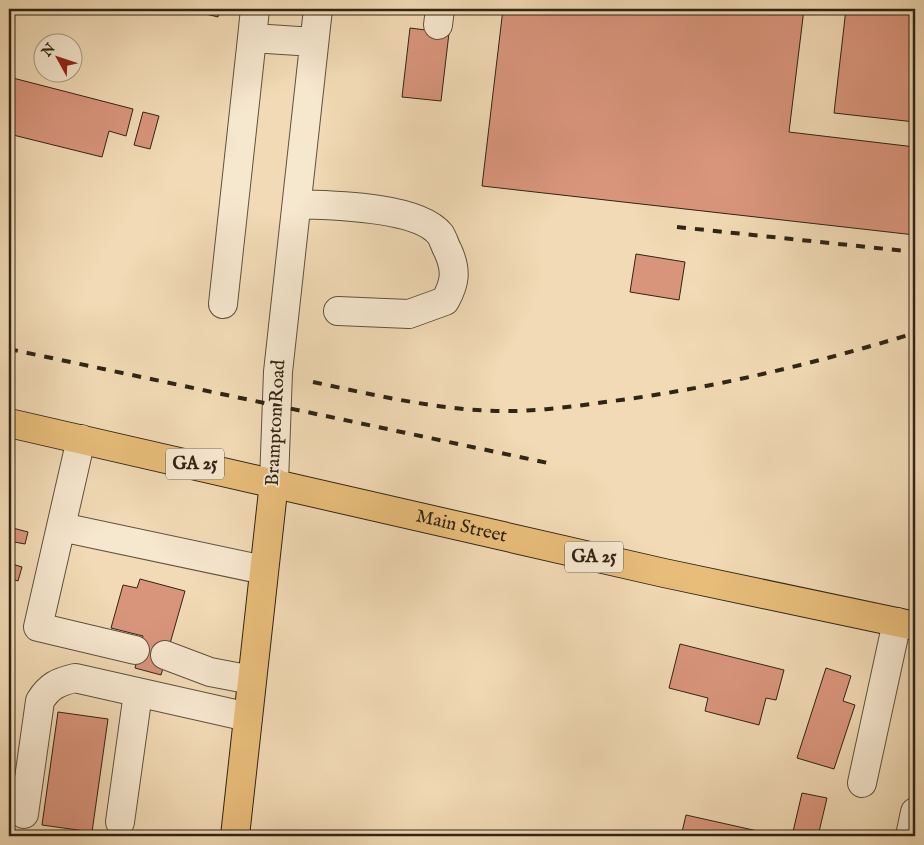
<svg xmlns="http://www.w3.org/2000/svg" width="924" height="845" font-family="'IM FELL English',serif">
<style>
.building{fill:#d9957c;stroke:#302414}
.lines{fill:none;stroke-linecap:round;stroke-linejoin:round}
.minor-casing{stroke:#60523c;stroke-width:30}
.major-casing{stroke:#302414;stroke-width:30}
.minor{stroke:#f6e7cf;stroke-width:28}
.major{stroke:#e8bd7a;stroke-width:28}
.rail{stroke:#302414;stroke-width:4;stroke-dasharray:9 9;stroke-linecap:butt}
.labels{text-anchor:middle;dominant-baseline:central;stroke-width:4;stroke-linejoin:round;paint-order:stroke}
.shield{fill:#f6e7cf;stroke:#6b5e4c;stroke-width:1}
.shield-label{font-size:18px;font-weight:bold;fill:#302414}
.street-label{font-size:19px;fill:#302414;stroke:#f6e7cf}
</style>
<rect width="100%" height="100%" fill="#f1dab5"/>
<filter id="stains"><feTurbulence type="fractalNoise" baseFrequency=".004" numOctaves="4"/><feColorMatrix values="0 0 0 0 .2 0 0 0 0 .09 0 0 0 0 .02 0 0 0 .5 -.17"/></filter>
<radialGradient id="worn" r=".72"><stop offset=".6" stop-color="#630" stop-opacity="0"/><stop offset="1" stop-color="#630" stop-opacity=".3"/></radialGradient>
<path class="building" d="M203 9H221L218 17 202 13Z
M503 9H804L789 132 915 147V235L482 186Z
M846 9H915V122L834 113Z
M410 28 449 33 441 101 402 97Z
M9 77 133 109 126 136 109 131 102 157 9 134Z
M143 112 159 116 150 149 134 145Z
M636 254 685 262 679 300 630 292Z
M9 527 28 532 25 544 9 541Z
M9 563 22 567 18 581 9 578Z
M140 579 185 591 161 675 135 668 143 636 111 628 123 585 137 588Z
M680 644 784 670 776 700 766 698 759 725 705 711 708 698 669 688Z
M826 668 851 676 843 701 855 705 834 769 797 758Z
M58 712 108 719 92 832 42 825Z
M802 793 827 798 818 836H792Z
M686 815 771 834V836H681Z"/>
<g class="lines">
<g class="minor-casing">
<path id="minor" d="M255 9 252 38 314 42
M438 25 440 9
M297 204C330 205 418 206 440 234 443 238 445 246 448 251 457 271 455 283 445 301L409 314 338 311
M223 304 252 38
M81 439 38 627 135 650
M274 482 278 372 318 9
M61 527 264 570
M165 655 210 672 252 680
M862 783 897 622
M24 814 40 701C49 686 58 682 75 678L248 717
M120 822 138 693
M910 836 915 812"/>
</g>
<g class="major-casing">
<g id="major">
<path id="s1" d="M9 423 664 573 915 626"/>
<path d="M235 836 274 482"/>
</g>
</g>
<use href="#minor" class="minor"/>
<use href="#major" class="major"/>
<path class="rail" d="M677 227 915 252
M9 349 548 463
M313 382C374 395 434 409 496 411 532 412 570 407 605 402 711 389 813 364 915 333"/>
</g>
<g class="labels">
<g class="shield">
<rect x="166" y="448.5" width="58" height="31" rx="4"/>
<rect x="565" y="541.5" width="58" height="31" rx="4"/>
</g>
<g class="shield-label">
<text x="195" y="464">GA 25</text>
<text x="594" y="557">GA 25</text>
</g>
<g class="street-label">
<text transform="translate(276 423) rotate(-87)">Brampton Road</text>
<text stroke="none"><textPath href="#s1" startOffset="464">Main Street</textPath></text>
</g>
</g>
<rect width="924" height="845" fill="none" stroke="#f1dab5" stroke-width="30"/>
<rect x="10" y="10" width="904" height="825" fill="none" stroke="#302414" stroke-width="2.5"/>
<rect x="15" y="15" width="894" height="815" fill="none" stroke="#302414"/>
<g transform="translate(58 58) rotate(310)"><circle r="24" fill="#f6e7cf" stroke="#a79984"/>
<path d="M0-4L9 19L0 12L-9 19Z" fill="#8f2418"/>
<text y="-8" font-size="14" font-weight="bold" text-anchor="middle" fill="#302414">N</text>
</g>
<rect width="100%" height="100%" filter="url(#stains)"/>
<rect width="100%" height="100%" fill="url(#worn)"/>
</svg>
